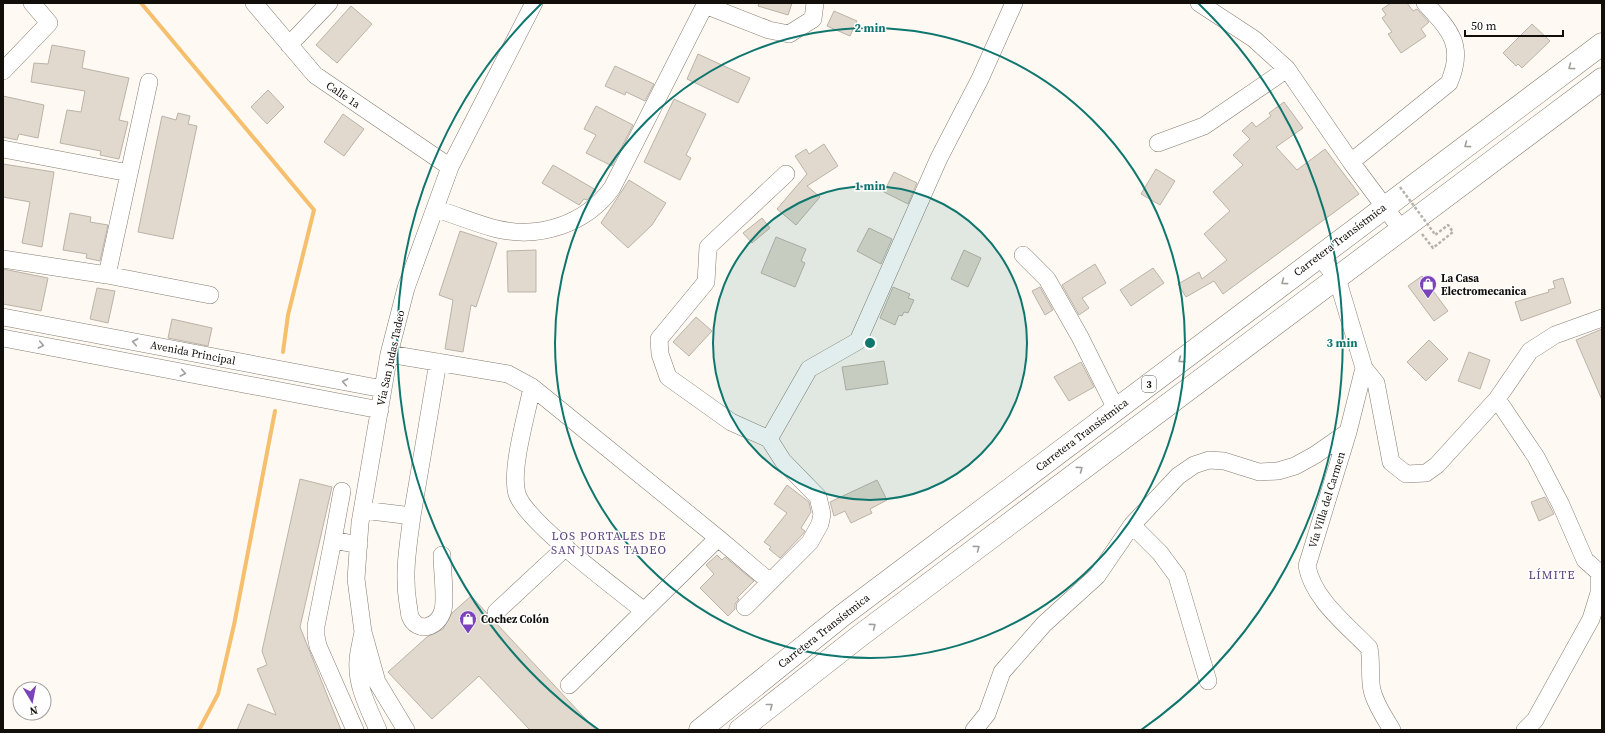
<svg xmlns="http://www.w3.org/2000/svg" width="1605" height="733" font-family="'Source Serif 4',serif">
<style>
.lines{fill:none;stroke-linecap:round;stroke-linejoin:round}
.stream{stroke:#f6bf6d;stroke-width:4}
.building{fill:#e1d9cd;stroke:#bbb3a8}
.minor-casing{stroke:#857d73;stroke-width:18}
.major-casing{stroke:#857d73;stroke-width:23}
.path{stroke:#b6b2ab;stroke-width:2.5;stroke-dasharray:3 2;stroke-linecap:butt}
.minor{stroke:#fff;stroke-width:17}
.major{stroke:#fff;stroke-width:22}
.path-bridge{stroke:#b6b2ab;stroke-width:2.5;stroke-dasharray:3 2;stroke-linecap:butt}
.oneway{stroke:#a09f9d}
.ring{fill:none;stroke:#0f766e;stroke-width:2}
.labels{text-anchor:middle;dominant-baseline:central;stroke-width:3;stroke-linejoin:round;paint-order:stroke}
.shield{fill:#fff;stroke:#595754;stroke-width:1}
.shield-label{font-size:10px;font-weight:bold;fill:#120f0b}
.street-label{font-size:11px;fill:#120f0b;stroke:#fff}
.poi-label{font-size:11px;font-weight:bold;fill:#120f0b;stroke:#fff;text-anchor:start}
.neighbourhood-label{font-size:12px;letter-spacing:1px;fill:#5d4380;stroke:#fff}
.centre{fill:#0f766e;stroke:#fff;stroke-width:2}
.ring-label{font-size:12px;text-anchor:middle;font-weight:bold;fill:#0f766e;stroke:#fff;stroke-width:3;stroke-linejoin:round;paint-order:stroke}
</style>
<rect width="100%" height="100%" fill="#fef9f2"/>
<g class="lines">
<path class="stream" d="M141 3 314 210 288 315 283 352
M199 730 218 694 234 625 275 411"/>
</g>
<path class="building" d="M759 3H792L788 15 758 6Z
M1391 3H1407L1413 11 1417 9 1429 22 1421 29 1426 36 1401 53 1388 34 1392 32 1382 18 1386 15 1382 9Z
M351 6 372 24 337 63 316 45Z
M834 11 857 21 850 36 827 26Z
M1532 24 1550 41 1522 68 1518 64 1516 66 1503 53Z
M52 45 85 51 82 68 129 78 119 120 128 122 119 159 100 155 101 151 60 143 67 110 81 112 85 91 31 82 34 63 48 64Z
M698 54 750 78 738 103 687 79Z
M615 66 654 84 645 101 626 92 625 95 605 86Z
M268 90 284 107 267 124 251 107Z
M3 96 44 105 38 138 19 134 17 140 3 137Z
M674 99 706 114 686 155 691 158 680 180 644 162Z
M1284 102 1303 128 1276 147 1297 170 1325 149 1359 194 1223 294 1214 281 1186 297 1178 284 1199 272 1202 279 1227 260 1204 234 1230 211 1213 192 1243 165 1233 155 1250 139 1242 131 1252 122 1256 127 1271 116 1269 113Z
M596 106 633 125 612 166 586 153 596 135 584 129Z
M178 113 190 116 188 124 197 126 173 239 138 232 162 116 176 120Z
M343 114 364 129 344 156 324 142Z
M824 144 838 166 807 186 820 197 796 225 777 209 807 174 795 156 806 149 809 154Z
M3 164 54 172 42 247 22 243 30 202 3 197Z
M553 165 596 190 595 192 587 200 584 199 579 205 542 183Z
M1156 169 1175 181 1160 205 1141 194Z
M894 172 917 183 908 204 884 192Z
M629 180 666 203 652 225 628 248 601 223Z
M70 213 91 217 90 222 108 225 100 261 86 258 87 254 63 250Z
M762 218 770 228 752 243 743 233Z
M869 228 892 239 881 264 857 251Z
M460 231 497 243 476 307 471 305 463 352 445 349 453 300 439 295Z
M776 237 806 249 801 261 805 263 795 287 761 273Z
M536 250V292H508L507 251Z
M964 250 981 258 968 287 951 279Z
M1095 264 1106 283 1082 298 1089 308 1079 315 1062 285Z
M1153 268 1164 283 1131 306 1120 290Z
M3 269 48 278 41 311 3 304Z
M1422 276 1448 311 1434 321 1408 286Z
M1563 278 1571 303 1521 321 1515 302 1549 292 1548 290 1555 288 1553 281Z
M893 287 910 294 908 298 914 300 908 313 904 312 902 316 899 315 895 325 880 318Z
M1040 287 1053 310 1045 315 1032 291Z
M97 288 115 291 108 323 90 319Z
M696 317 712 331 689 356 673 342Z
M172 319 212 328 208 346 168 338Z
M1602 329V400L1576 340Z
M1429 340 1448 359 1426 381 1407 362Z
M1469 352 1490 360 1480 389 1458 381Z
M884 361 888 384 846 390 842 367Z
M1081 362 1094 387 1069 401 1054 377Z
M300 479 332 487 300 627 341 730H237L248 704 276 715 257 669 267 665 262 651Z
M877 480 887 500 870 509 872 513 851 523 845 511 834 516 830 502Z
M787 485 809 502 811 512 801 528 805 531 803 534 780 558 769 549 771 547 764 542 787 513 774 504Z
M1545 497 1554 514 1539 521 1531 502Z
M717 555 722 560 725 557 754 581 737 598 739 599 735 604V609L728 616 700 588 714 574 706 565Z
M471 596 486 612 489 619 495 622 596 730H530L479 676 432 719 388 672 427 637 443 629 452 613Z"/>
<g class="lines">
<g class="minor-casing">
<path id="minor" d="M254 3 315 75 450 167
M1199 3 1254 39 1287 69 1351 162 1401 229
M705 5 769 30 789 34 813 19 815 3
M289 45 329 3
M3 71 49 23 32 3
M1158 143 1204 126 1287 69
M3 149 129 173
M1351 162 1449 83C1465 46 1451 31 1425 3
M436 209C456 215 477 224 497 229 540 239 586 224 612 188L706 3
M1023 255 1047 279 1080 337 1116 409
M1319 256 1337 278 1364 368 1348 432 1307 566C1313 599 1346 624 1369 648 1372 662 1369 676 1372 690 1375 704 1385 718 1392 730
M3 259 107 275 210 295
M107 275 149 82
M3 317 383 389
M3 338 380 410
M389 354 508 374 532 387 718 538 770 582
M1364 368 1376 383 1391 462 1406 474 1426 473 1437 465 1497 399 1530 351 1555 335 1602 318
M532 387C527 414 510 469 517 494 526 522 617 589 644 611
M1497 399 1536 457 1561 505 1585 560 1602 575
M769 439 731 422 668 377 660 354 659 339 706 282 708 247 786 174
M363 510 412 516 438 362
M412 516C408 546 403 574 408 604 409 608 409 613 410 616 417 634 438 628 443 610 446 597 442 570 442 555
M1132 525 1160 553 1177 576 1208 681
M333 540 342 491
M745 607 810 542 820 524 822 514 818 497 783 461 769 439 809 369 858 341 939 158 980 79 1014 3
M496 612 566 547
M362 636C361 644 358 653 358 661 356 685 369 709 378 730
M569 685 718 538
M355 730 318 646 316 636V626L333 540 359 545
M406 730 377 682 363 632 356 579 360 523 389 354 406 288 450 167 534 3
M974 730 987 714 1002 672 1044 624 1097 576 1132 525 1178 476 1194 465 1209 460 1224 461 1259 472 1278 471 1295 466 1315 455 1348 432
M1525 730 1535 720 1591 619 1599 593V572"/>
</g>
<g class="major-casing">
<path id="major" d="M700 730 843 615 1602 44
M740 730 861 635 1602 79"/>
</g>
<path class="path" d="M1422 234 1433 248 1453 232 1448 225 1435 235 1434 233"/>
<use href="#minor" class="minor"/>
<use href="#major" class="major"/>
<path class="path-bridge" d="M1400 187 1434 233"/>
</g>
<defs><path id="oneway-chevron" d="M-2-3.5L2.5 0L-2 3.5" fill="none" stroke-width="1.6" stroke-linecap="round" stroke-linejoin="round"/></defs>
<g class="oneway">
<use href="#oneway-chevron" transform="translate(1571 67) rotate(143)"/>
<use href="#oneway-chevron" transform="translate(1467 145) rotate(143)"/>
<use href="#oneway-chevron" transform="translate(1284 282) rotate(143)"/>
<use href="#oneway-chevron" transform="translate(135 342) rotate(-169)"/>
<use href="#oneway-chevron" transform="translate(41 345) rotate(11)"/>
<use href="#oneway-chevron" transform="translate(1181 360) rotate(143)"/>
<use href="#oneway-chevron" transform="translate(183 373) rotate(11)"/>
<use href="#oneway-chevron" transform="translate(345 382) rotate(-169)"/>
<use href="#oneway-chevron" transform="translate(1080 469) rotate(-37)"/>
<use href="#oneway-chevron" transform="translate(977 548) rotate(-37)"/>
<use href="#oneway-chevron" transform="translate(873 626) rotate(-37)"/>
<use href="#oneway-chevron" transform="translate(770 706) rotate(-38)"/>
</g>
<circle cx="870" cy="343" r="157" fill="#0f766e" fill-opacity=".12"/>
<g class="ring">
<circle cx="870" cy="343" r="157"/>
<circle cx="870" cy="343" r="315"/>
<path d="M599 730A472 472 0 0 1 542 3M1198 3A472 472 0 0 1 1141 730"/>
</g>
<defs>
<g id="shop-pin" transform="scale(0.9)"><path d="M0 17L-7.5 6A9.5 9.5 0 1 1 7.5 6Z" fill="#7b43ba" stroke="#fff"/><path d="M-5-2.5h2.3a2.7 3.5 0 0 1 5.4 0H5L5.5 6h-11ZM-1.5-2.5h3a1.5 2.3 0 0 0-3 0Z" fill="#fff"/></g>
</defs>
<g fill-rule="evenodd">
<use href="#shop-pin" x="1428" y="284"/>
<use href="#shop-pin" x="468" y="619"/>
</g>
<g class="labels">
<rect class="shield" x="1142" y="376" width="14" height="16" rx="3"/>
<g class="shield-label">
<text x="1149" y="384">3</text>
</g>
<g class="street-label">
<text transform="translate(343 95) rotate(34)">Calle 1a</text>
<text transform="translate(1340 240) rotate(-37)">Carretera Transístmica</text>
<text transform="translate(193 353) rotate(11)">Avenida Principal</text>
<text transform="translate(391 358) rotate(-78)">Vía San Judas Tadeo</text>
<text transform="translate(1082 435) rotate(-37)">Carretera Transístmica</text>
<text transform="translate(1327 500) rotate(-73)">Vía Villa del Carmen</text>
<text transform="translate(824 631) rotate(-38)">Carretera Transístmica</text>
</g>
<g class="poi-label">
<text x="1441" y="278">La Casa<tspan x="1441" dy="13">Electromecanica</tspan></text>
<text x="481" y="619">Cochez Colón</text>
</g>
<g class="neighbourhood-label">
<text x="609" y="536">LOS PORTALES DE<tspan x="609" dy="14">SAN JUDAS TADEO</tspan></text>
<text x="1552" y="575">LÍMITE</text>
</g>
</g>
<circle cx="870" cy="343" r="6" class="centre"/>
<g class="ring-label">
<text x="870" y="32">2 min</text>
<text x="870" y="190">1 min</text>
<text x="1342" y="347">3 min</text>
</g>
<rect width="1605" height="733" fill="none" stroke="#120f0b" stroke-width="8"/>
<g transform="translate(32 701) rotate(170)"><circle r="19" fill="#ffffff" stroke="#a09f9d"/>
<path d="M0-3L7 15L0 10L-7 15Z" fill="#7b43ba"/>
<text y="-6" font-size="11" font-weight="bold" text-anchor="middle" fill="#120f0b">N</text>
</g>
<path d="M1465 30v6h98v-6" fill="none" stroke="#120f0b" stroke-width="2"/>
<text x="1471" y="30" font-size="12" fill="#120f0b" stroke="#ffffff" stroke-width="3" paint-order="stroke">50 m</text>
</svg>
